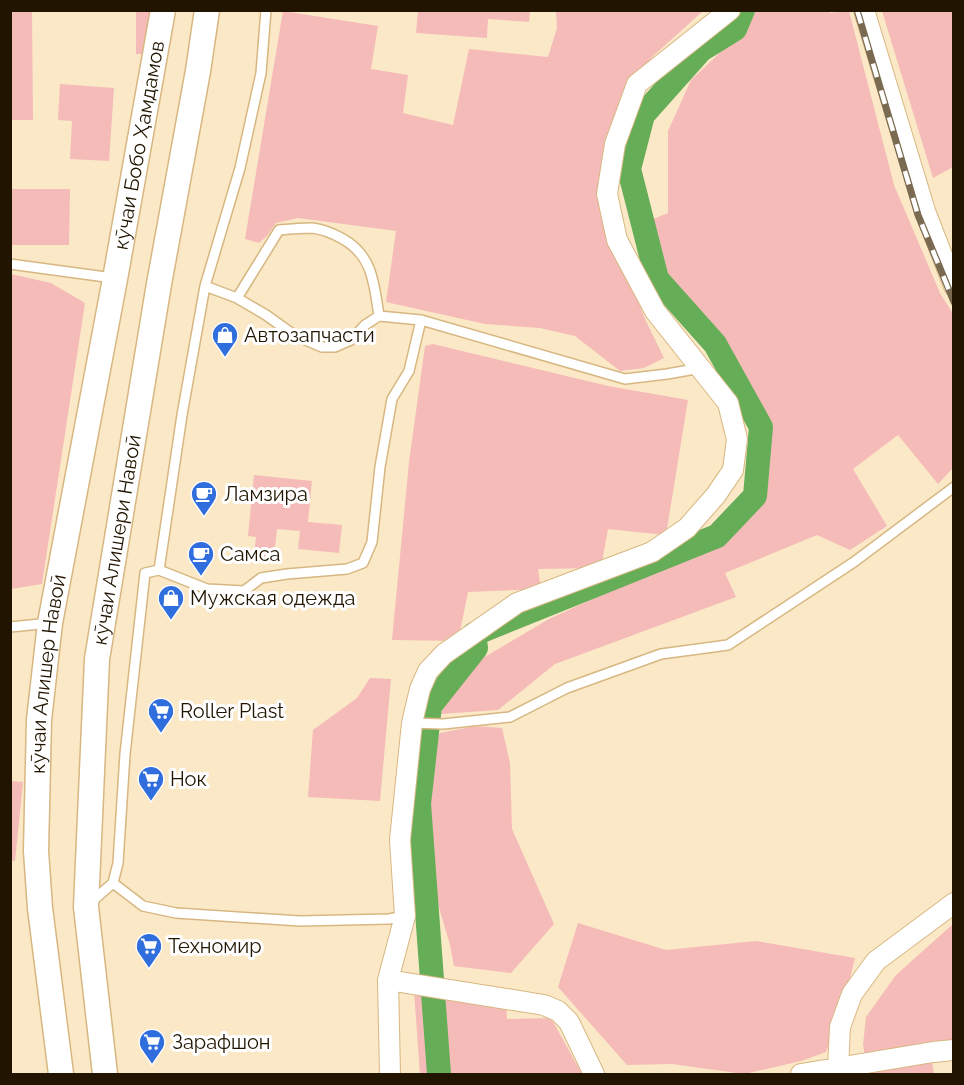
<svg xmlns="http://www.w3.org/2000/svg" width="964" height="1085" font-family="Raleway,sans-serif">
<style>
.green{fill:#f5bbb9}
.lines{fill:none;stroke-linecap:round;stroke-linejoin:round}
.canal{stroke:#66ad58;stroke-width:24}
.service-casing{stroke:#d7b781;stroke-width:12}
.minor-casing{stroke:#d7b781;stroke-width:22}
.tertiary-casing{stroke:#d7b781;stroke-width:27}
.service{stroke:#fff;stroke-width:9}
.minor{stroke:#fff;stroke-width:20}
.tertiary{stroke:#fff;stroke-width:24}
.rail-casing{stroke:#796a51;stroke-width:7}
.rail{stroke:#fff;stroke-width:4.5;stroke-dasharray:14;stroke-linecap:butt}
.labels{text-anchor:middle;dominant-baseline:central;stroke-width:6;stroke-linejoin:round;paint-order:stroke}
.street-label{font-size:20px;fill:#211501;stroke:#fff}
.poi-label{font-size:20px;fill:#211501;stroke:#fff;text-anchor:start}
</style>
<rect width="100%" height="100%" fill="#fbe8c7"/>
<path class="green" d="M11 10 32 11 33 120H11Z
M136 11H150L145 54H136Z
M283 11 378 26 371 69 408 75 403 113 453 125 469 49 548 57 557 28 556 11H703L653 56 637 75 616 128 597 194 645 319 664 358 644 368 620 371 575 336 540 328 485 324 386 302 396 231 298 218 276 223 267 236 259 243 245 239Z
M418 11V10L530 11 529 22 488 19 487 38 416 33Z
M829 11 830 13 849 11 894 185 940 293 953 314V468L938 484 898 435 853 469 887 526 850 550 817 535 725 573 736 597 555 664 498 710 441 714 454 675 549 619 718 541 761 498 766 418 722 341 663 275 641 224 668 213V131L691 80 743 31 751 11Z
M882 11H953V167L933 178Z
M60 84 114 88 109 161 70 159 72 121 58 120Z
M11 189H70L69 245H11Z
M11 274 51 283 85 303 42 584 11 589Z
M433 344 608 386 688 400 666 535 608 529 601 568 538 569 541 589 468 592 458 641 392 640 409 462 425 346Z
M254 475 312 481 308 522 342 525 339 553 298 549 300 531 277 529 274 557 254 555 256 537 248 536Z
M370 678 391 679 380 801 308 797 313 730 357 698Z
M475 726 502 728 510 763 512 829 554 924 511 973 454 966 450 945 425 860 426 758 440 733Z
M10 781 23 782 15 861 11 860Z
M578 923 666 950 756 941 855 958 849 982 826 1052 801 1061 744 1074 672 1064 627 1065 558 987Z
M953 924V1041L865 1056 863 1045 866 1017 896 975Z
M414 991 506 1005 507 1019 551 1018 582 1074H420Z
M932 1062 934 1074H867Z"/>
<g class="lines">
<path class="canal" d="M439 1074 419 804 430 706 476 648 474 634 717 536 755 496 761 427 715 344 657 279 629 169 643 115 701 50 735 29 743 10"/>
<g class="service-casing">
<path id="service" d="M10 264 113 278
M205 286 237 298 266 315 294 335 322 347H335L351 340 365 325 379 316 421 320 625 379 667 374 701 368
M237 298 279 230C290 229 301 228 312 228 322 229 334 234 343 239 373 256 374 284 379 316
M159 570 207 589 244 591 261 578 287 574 347 569 363 563 372 542 380 467 392 399 409 371 421 320
M10 627 50 623
M412 723 443 724 510 717 567 688 661 654 728 645 854 562 954 487
M113 883 143 906 176 913 300 921 389 919 405 916
M90 903 113 883 118 863 125 754 145 573 159 570 182 415 205 286 240 168 261 73 266 10"/>
</g>
<g class="minor-casing">
<path id="minor" d="M864 10 925 211 954 286
M388 980 390 1074
M838 1068 840 1027 852 994 876 961 954 903
M594 1074 569 1022 558 1011 544 1005 388 980 405 916 400 840 412 723 420 689 428 671 444 654 517 603 652 552 687 528 716 495 733 470 737 439 728 403 655 311 617 240 607 194 615 144 637 84 730 10
M801 1074 933 1052 954 1050"/>
</g>
<g class="tertiary-casing">
<g id="tertiary">
<path id="s1" d="M61 1074 40 908 36 851 39 720 50 623 115 279 163 10"/>
<path id="s2" d="M105 1074 86 907 97 659 159 284 198 71 207 10"/>
</g>
</g>
<use href="#service" class="service"/>
<use href="#minor" class="minor"/>
<use href="#tertiary" class="tertiary"/>
<g class="rail-casing">
<path id="rail" d="M857 10 918 215 954 302"/>
</g>
<use href="#rail" class="rail"/>
</g>
<defs>
<g id="shop-pin" transform="scale(1.35)"><path d="M0 17L-7.5 6A9.5 9.5 0 1 1 7.5 6Z" fill="#2f6edc" stroke="#fff"/><path d="M-5-2.5h2.3a2.7 3.5 0 0 1 5.4 0H5L5.5 6h-11ZM-1.5-2.5h3a1.5 2.3 0 0 0-3 0Z" fill="#fff"/></g>
<g id="cafe-pin" transform="scale(1.35)"><path d="M0 17L-7.5 6A9.5 9.5 0 1 1 7.5 6Z" fill="#2f6edc" stroke="#fff"/><path d="M-5.5-4.5H6V0H3Q3 3.5 0 3.5H-2.5Q-5.5 3.5-5.5 0ZM3-3.2v2h1.7v-2ZM-6 4.5H4V6H-6Z" fill="#fff"/></g>
<g id="supermarket-pin" transform="scale(1.35)"><path d="M0 17L-7.5 6A9.5 9.5 0 1 1 7.5 6Z" fill="#2f6edc" stroke="#fff"/><path d="M-6-5.5h2.5l.6 2H6L4.5 2H-2.5L-4.4-4H-6ZM-1.5 3.2a1.3 1.3 0 1 0 .1 0ZM3 3.2a1.3 1.3 0 1 0 .1 0Z" fill="#fff"/></g>
</defs>
<g fill-rule="evenodd">
<use href="#shop-pin" x="225" y="335"/>
<use href="#cafe-pin" x="204" y="494"/>
<use href="#cafe-pin" x="201" y="554"/>
<use href="#shop-pin" x="171" y="598"/>
<use href="#supermarket-pin" x="161" y="711"/>
<use href="#supermarket-pin" x="151" y="779"/>
<use href="#supermarket-pin" x="149" y="946"/>
<use href="#supermarket-pin" x="152" y="1042"/>
</g>
<g class="labels">
<g class="street-label">
<text stroke="none"><textPath href="#s1" startOffset="939">кӯчаи Бобо Ҳамдамов</textPath></text>
<text stroke="none"><textPath href="#s2" startOffset="537">кӯчаи Алишери Навоӣ</textPath></text>
<text stroke="none"><textPath href="#s1" startOffset="402">кӯчаи Алишер Навоӣ</textPath></text>
</g>
<g class="poi-label">
<text x="244" y="335">Автозапчасти</text>
<text x="224" y="494">Ламзира</text>
<text x="220" y="554">Самса</text>
<text x="190" y="598">Мужская одежда</text>
<text x="180" y="711">Roller Plast</text>
<text x="170" y="779">Нок</text>
<text x="168" y="946">Техномир</text>
<text x="172" y="1042">Зарафшон</text>
</g>
</g>
<rect width="964" height="1085" fill="none" stroke="#211501" stroke-width="24"/>
</svg>
